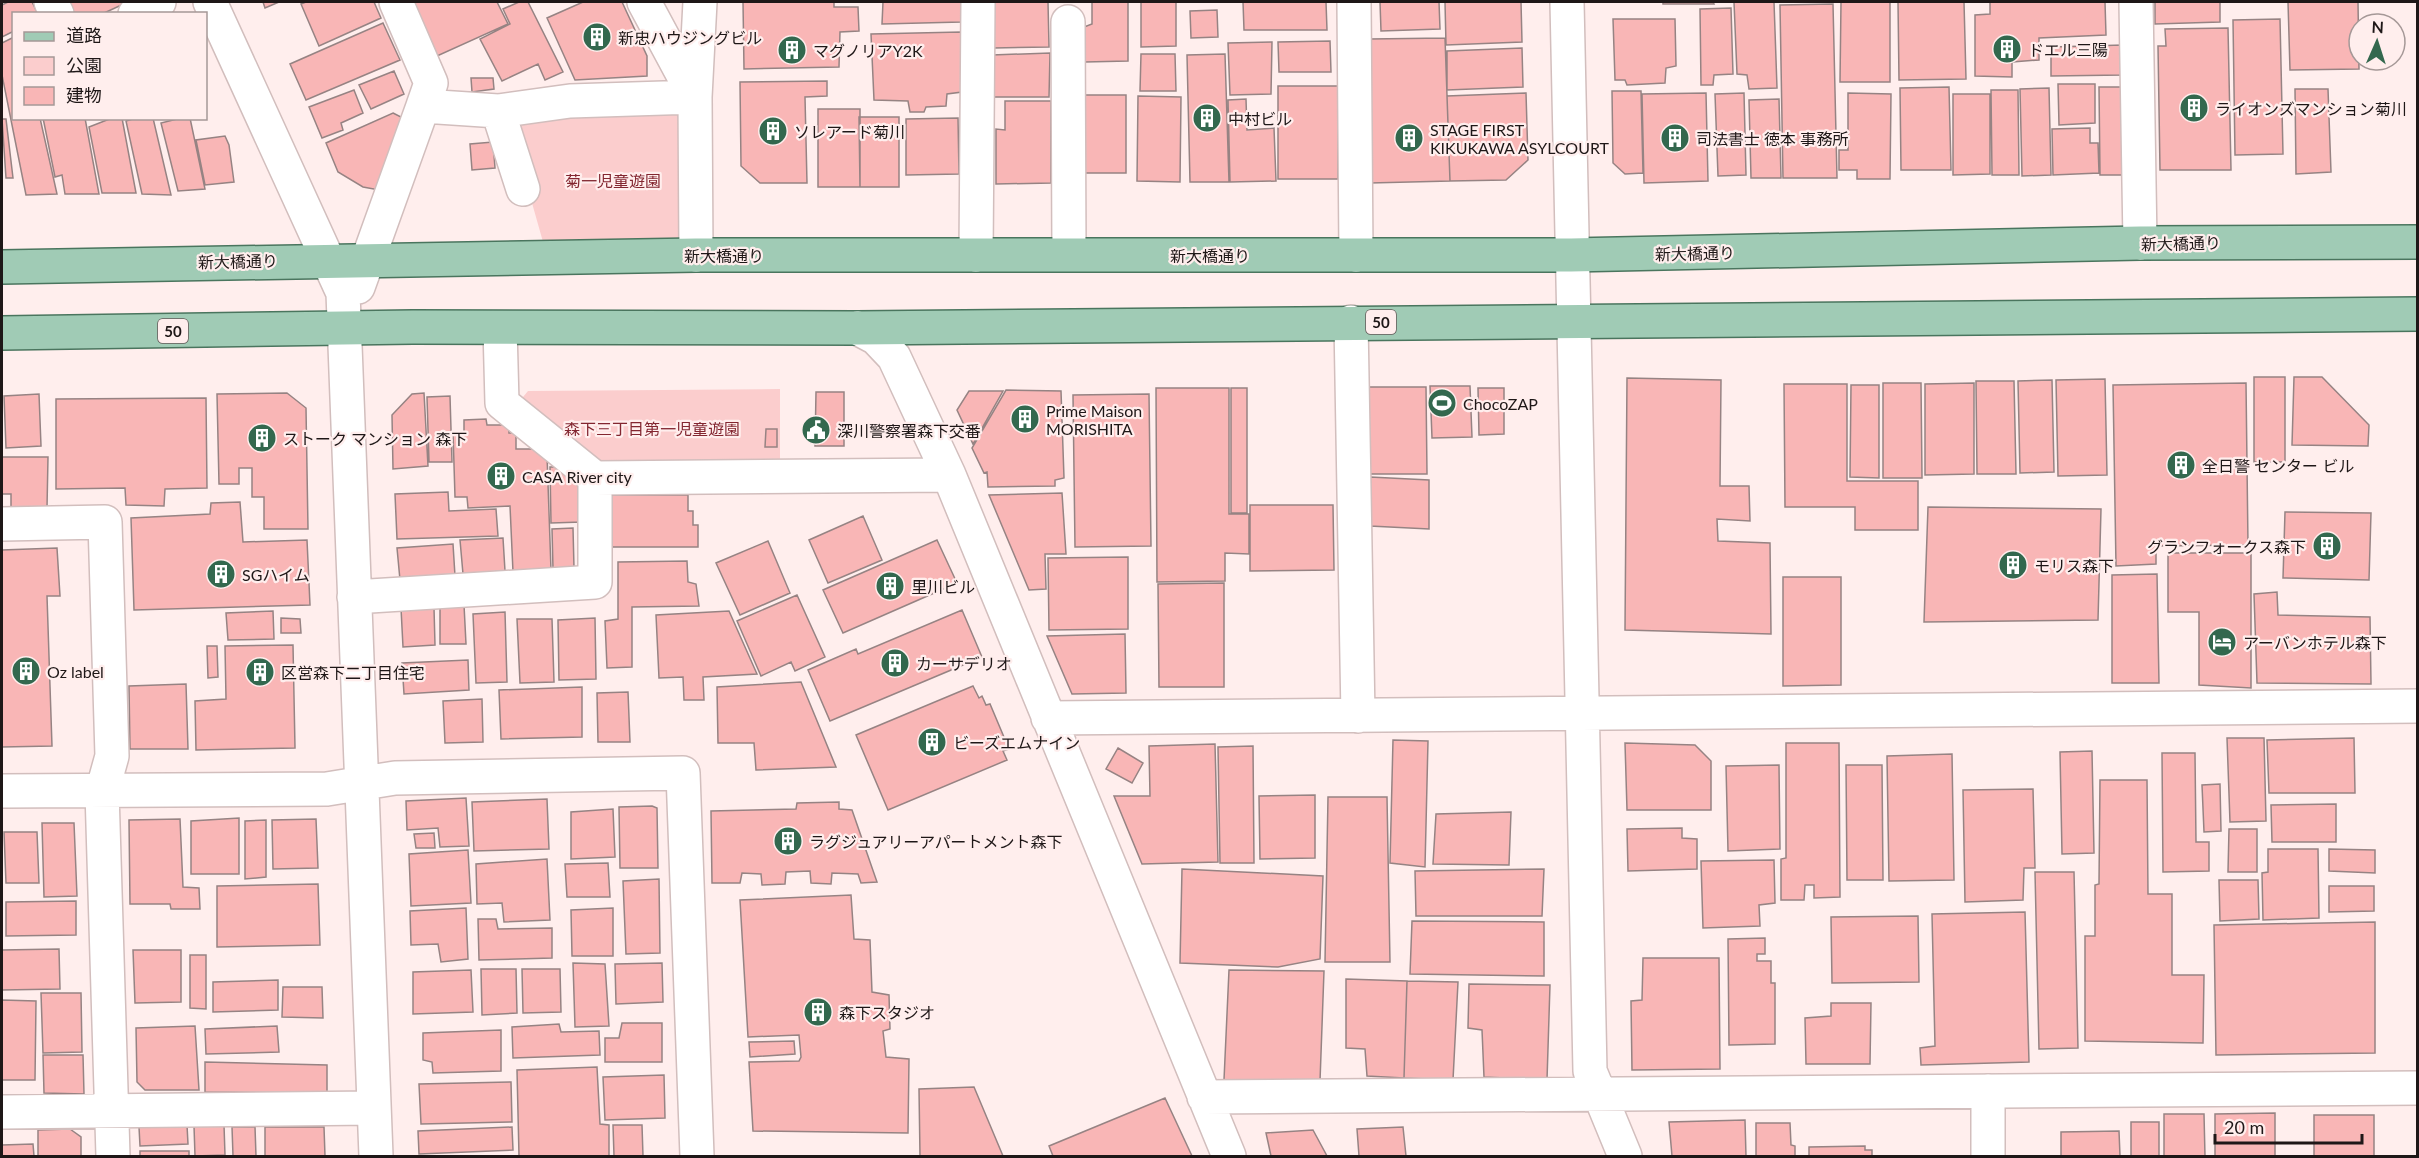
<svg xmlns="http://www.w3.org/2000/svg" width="2419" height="1158" font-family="Lato,'Noto Sans JP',sans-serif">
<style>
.green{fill:#fbcdcd}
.building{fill:#f9b6b6;stroke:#968383;stroke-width:1.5}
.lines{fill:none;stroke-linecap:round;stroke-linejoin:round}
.minor-casing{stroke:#d2bebd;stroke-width:36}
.major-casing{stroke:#4a755e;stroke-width:36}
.minor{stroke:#fff;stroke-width:33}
.major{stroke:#a0cbb5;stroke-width:33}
.labels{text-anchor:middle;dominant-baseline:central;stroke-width:4.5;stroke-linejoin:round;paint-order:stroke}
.shield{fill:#ffeeed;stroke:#625857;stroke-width:1.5}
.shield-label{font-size:15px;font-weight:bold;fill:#1e1717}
.poi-label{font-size:16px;fill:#1e1717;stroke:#ffeeed;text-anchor:start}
.park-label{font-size:16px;fill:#832630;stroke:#ffeeed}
.street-label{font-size:16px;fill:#1e1717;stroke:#ffeeed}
</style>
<rect width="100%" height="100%" fill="#ffeeed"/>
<path class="green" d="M688 106V247L545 249 508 118Z
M780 389V468L602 467 524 408 523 397 528 391Z"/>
<path class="building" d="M8 2H32L38 14H14V31L2 37V5Z
M55 2H128L102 14H60Z
M263 2H279L265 8Z
M306 2H374L381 18 319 46 301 4Z
M412 2H497L508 24 437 56Z
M519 2H528L563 72 545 80 538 64 502 81 480 39 510 24 503 9Z
M583 2H622L647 56V76L575 80 547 18Z
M743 2H834V7H858L859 31 840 32 839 67 744 69Z
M883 2H961V22L882 24Z
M993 2H1048L1049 47 994 48Z
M1092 2H1128V61L1085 62 1084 27 1092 24Z
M1141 2H1176V46L1141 47Z
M1243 2H1326L1327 30H1244Z
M1380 2H1439L1440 29 1381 31Z
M1445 2H1521L1522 42 1446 45Z
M1663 2H1713L1714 4H1663Z
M1734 2H1774L1777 88 1749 89 1747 75 1737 74Z
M1841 2H1890V82H1840Z
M1898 2H1964L1966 79 1899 80Z
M1990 2H2105L2106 35 2039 38V60L2012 62V77L1975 76V15L1990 14Z
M2155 2H2220V22L2155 24Z
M2288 2H2358L2359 69 2290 70Z
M1833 4 1837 178H1783L1780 5Z
M1731 8 1733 74 1714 75 1713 85H1701L1700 9Z
M1217 10 1218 37 1191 38 1190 11Z
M1613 19H1675L1676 66 1666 68 1665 83 1627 85 1625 80H1615Z
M2280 19 2283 154 2235 155 2233 20Z
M383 23 400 60 306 100 290 64Z
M2228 28 2231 170H2160L2158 46H2166L2165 29Z
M961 32 962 92 947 94 946 106 926 107 924 112H910L908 101 874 100 871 34Z
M14 37V118H40L57 194 26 195 2 75V43Z
M1445 38 1450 181 1370 183V39Z
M1330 41 1331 72H1279L1278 42Z
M1272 42 1271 94 1230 95 1228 43Z
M2123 45V75L2051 76V47Z
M1522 48 1523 87 1447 90V51Z
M1050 53 1049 97H992V55Z
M1141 54H1175L1176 91H1140Z
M1225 54 1229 182H1190L1187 55Z
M394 71 404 94 371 109 359 85Z
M471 78H493L494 89 472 92Z
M827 81V96L805 97 807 183H760L741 166 740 82Z
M2058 84H2095V123L2059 125Z
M1278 86H1338V179H1278Z
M1949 87 1951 170H1901L1900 88Z
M2099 87H2130L2131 175H2100Z
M2049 88 2051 175 2022 176 2020 89Z
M2295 89H2328L2331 172 2296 174Z
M354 90 363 113 341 123 343 130 322 138 309 107Z
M1991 90H2018L2019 175H1992Z
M1612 91H1641L1643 173 1625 174 1613 163Z
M1526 93 1528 160 1506 180 1450 181 1447 96Z
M1706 93 1708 181 1644 183 1642 94Z
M1744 93 1746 175 1718 176 1715 94Z
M1848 93 1891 94 1890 179H1857V170H1839V150H1848Z
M1953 94H1990V174L1953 175Z
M1082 95H1126V173H1082Z
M1138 96 1181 97 1180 182 1137 181Z
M1246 99 1247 130 1274 128 1276 181 1230 182 1228 100Z
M1779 99 1781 178H1751L1749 100Z
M1005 101H1051V183L996 184V129L1005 130Z
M818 109H860V187H818Z
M393 113 405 119 379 190 363 187 338 172 326 143Z
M859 117H899V187H860Z
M43 118H85L99 194H65L62 175 55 177Z
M112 118H122L136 193H102L89 127Z
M136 118H153L171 195 142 194 126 121Z
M181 118H190L205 189 178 191 161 123Z
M958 118 959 174 906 175V119Z
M2 119H6L13 178H6Z
M2090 128V143H2098L2099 173 2053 175 2052 129Z
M225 136 229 145 234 182 205 185 196 140Z
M493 142 495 168 472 170 470 144Z
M2254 377H2285V462H2254Z
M2294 377H2322L2369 425 2368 446 2292 445Z
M1627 378 1721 380 1720 486H1749L1750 521 1717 519 1718 541 1770 543 1771 634 1625 630Z
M2105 379 2107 475 2058 476 2056 380Z
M2052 380 2054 472 2020 473 2018 381Z
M1976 381H2014L2016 474H1977Z
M1883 383H1921L1922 478H1883Z
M1974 383V474L1925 475V384Z
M2246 383 2248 545 2156 546V564L2116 566 2113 385Z
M1784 384H1847V481H1918V530H1855V507H1785Z
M1851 385H1879V478L1850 477Z
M1430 386H1470L1472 437 1432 438Z
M1368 387H1426L1427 474H1369Z
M1156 388H1229V514H1249V554L1225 553V581L1157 582Z
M1231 388H1247V513H1231Z
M1478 388H1504V434L1479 435Z
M1006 390 1061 391 1064 478 1055 480V486L988 487 987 472 984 473 972 448Z
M969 391H1003L973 444 957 410Z
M816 392H844V446H815Z
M287 393 306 408 308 529H264V497H252V468H239V484H219L217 394Z
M424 393 428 466 393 469 392 415 412 394Z
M39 394 41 446 6 448 4 396Z
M1149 394 1151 546 1075 547 1073 395Z
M450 396 452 462H429L427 397Z
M206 398 207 488 165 489 164 506 126 505 125 488 56 489V399Z
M486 419 487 425H509V433H516V449H541L547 455 551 570 513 572 510 506 468 508 467 497H455L453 432H464V420Z
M766 429H777V447H765Z
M2 457H48L47 508H11V494H2Z
M550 467H566L580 477 582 522 551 523Z
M1370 477 1429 480V529L1370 526Z
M448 492 449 511 496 509 498 536 397 539 395 494Z
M1062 493 1066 554H1045L1046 589 1029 590 989 495Z
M607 495H688V511H693V525H698V547H607Z
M240 502 243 542 307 540 310 605 134 610 131 518 210 514 211 503Z
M1250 505H1333L1334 570 1250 571Z
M1928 507 2101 509 2098 620 1924 622Z
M2285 512 2371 513 2369 580 2283 578Z
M863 516 882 560 828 583 809 540Z
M573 528 574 568 553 569 552 529Z
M503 538 505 571 463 574 460 540Z
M937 540 957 583 843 633 823 590Z
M768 541 790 593 740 615 716 563Z
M453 544 455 576 400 580 397 548Z
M57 548 60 596H47L52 746 2 747V550Z
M2168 553H2251V688L2199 685V612H2168Z
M1128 557V629L1049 630 1048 558Z
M687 561 688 582 696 584 699 606 632 607V667L607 668 605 621 618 619V562Z
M2157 574 2159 683H2112V575Z
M1783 577H1841V685L1783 686Z
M1224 583V687H1159L1158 584Z
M2277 592 2278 615 2370 617 2371 684 2257 683 2254 594Z
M797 595 825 657 795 671 791 662 761 676 737 621Z
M440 605H464L466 644H440Z
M401 608H434L435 645 403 647Z
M962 610 982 657 830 721 808 670 856 649 858 654Z
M273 611 274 639 228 640 226 613Z
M729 611 757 674 703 677 704 700H684L683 677 659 678 656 615Z
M505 612 507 682 476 683 473 614Z
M281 618 300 619 301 633H281Z
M595 618 596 679 559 680 558 620Z
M517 619H552L554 682 520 683Z
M1125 634 1126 693 1072 694 1047 636Z
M293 645 295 748 196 750 195 701 226 699 225 646Z
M207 646H217L218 677 208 678Z
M468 660 469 690 404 694 402 663Z
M801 682 836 767 756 770 754 743H718L717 687Z
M186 684 188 749H130L129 686Z
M973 686 979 698 982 696 986 705 990 704 1009 749 1003 751 1007 760 888 810 856 735Z
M582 687V737L501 739 499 690Z
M628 692 630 742H598L597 693Z
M482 699 483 742 445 743 443 701Z
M2227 738H2264L2266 821 2230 822Z
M2354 738 2355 793H2269L2267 740Z
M1393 740 1428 741 1425 867 1390 863Z
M1625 743 1695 745 1711 761V810H1627Z
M1786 743H1839L1840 897 1814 898V885H1805L1804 900H1781V859L1786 858Z
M1215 744 1218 862 1142 864 1114 796H1150L1149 746Z
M1253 746 1254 863H1220L1218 747Z
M1118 748 1143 763 1132 783 1106 769Z
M2092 751 2094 853 2062 854 2060 752Z
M2162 753H2195L2196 842H2209V871L2163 872Z
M1952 754 1954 880 1889 881 1887 756Z
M1779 765 1780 849 1728 851 1726 766Z
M1846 765H1882L1883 880H1847Z
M2100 780H2147L2148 894H2172V975H2204L2203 1043 2085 1041V936H2095V885L2099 884Z
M2220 784 2221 831 2204 832 2202 785Z
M2033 789 2035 868H2024L2023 900 1965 902 1963 790Z
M1315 795V858L1260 859 1259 796Z
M1328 797H1387L1390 962H1325Z
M466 798 469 846 440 847 438 828 407 830 406 801Z
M547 799 549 849 474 851 472 802Z
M839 802V809L852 810 877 882 861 883 858 874 832 873 831 884 811 883 810 871 786 872 785 884 762 885 761 874 742 873 740 883H712L711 811 796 809 797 803Z
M2336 804V842H2272L2271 805Z
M652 806 657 808 658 868H620L619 807Z
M613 809 615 857 571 859V812Z
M1511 812 1509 865 1433 864 1436 814Z
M239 818V874H191V821Z
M180 819 183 887 199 888 200 909H171L170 904H130L129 820Z
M316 819 318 868 273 869 272 820Z
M266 820V877L245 879V821Z
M42 823H74L77 896 44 897Z
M1682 828V838L1697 839V869L1628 871 1627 829Z
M2229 829H2257V872H2228Z
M4 832H37L39 883H6Z
M434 833 435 848H416L414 834Z
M2268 849H2318L2319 918 2263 920 2262 873 2268 872Z
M2329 849 2375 850V873L2329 871Z
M468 850 471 903 411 906 409 854Z
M547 859 550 920 504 922 502 903 477 904 476 864Z
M1774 860 1775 903 1759 905 1760 926 1703 928 1701 861Z
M608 863 610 897H567L565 864Z
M1182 869 1323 876 1320 959 1278 967 1180 963Z
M1544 869 1542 916H1416L1415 871Z
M2035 872H2074L2078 1048 2039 1049Z
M659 879 660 953 626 954 623 881Z
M2219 880H2258L2259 919 2220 921Z
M318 884 320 945 217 947V886Z
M2329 886H2374V911L2329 912Z
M851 895 854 939 870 940 872 992 889 995 890 1029 883 1031 886 1057 909 1059 908 1133 753 1131 749 1062 799 1061 801 1057 799 1035 748 1037 740 900Z
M76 901V935L6 936V902Z
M466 908 468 959 441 962 438 944 411 945 410 911Z
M613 908V956H572L571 910Z
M2025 912 2029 1062 1921 1065 1920 1048 1935 1046 1932 914Z
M1918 916 1919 982 1832 983 1831 917Z
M478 919H496L498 929 552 928V958L479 960Z
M1412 921 1544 922V976L1410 974Z
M2375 922V1053L2216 1055 2214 925Z
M1765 938V954H1757V961H1771V983H1775V1044L1729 1045 1728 939Z
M59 949 60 989 2 990V950Z
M133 950H181V1002L135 1003Z
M190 955H206V1009L190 1008Z
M1643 958H1719L1720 1069 1632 1070 1631 1001 1642 1000Z
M573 963 605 964 609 1026 575 1027Z
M662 963 663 1002 616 1004 615 964Z
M481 969H516L517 1013 482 1015Z
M522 969H560L561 1012 523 1013Z
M471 970 473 1012 413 1014V972Z
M1229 970 1324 971 1320 1081 1224 1080Z
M1346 979 1407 981 1404 1078 1367 1076 1365 1049 1346 1048Z
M278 980V1010L213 1012V982Z
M1407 981 1458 982 1453 1080 1404 1078Z
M1469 984 1550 985 1547 1080 1484 1077 1482 1030 1468 1028Z
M283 987H322L323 1018 282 1017Z
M41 993H81L82 1052 43 1053Z
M2 1000 36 1001 35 1080H2Z
M1831 1003H1871L1870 1064H1806L1805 1018 1831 1016Z
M622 1023H662V1062H605V1038H619Z
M559 1024 561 1032 599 1031 600 1055 513 1058 512 1027Z
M195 1026 199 1090H145L137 1082 136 1028Z
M277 1026 279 1052 206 1054 205 1029Z
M501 1030V1071L433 1073 432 1062 423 1060V1033Z
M794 1041 795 1054 750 1057 749 1042Z
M43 1055H83L84 1094 44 1093Z
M205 1062 327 1065V1093L205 1092Z
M597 1067 600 1124 609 1125V1156H519L517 1070Z
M664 1075 665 1118 605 1120 603 1077Z
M511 1082 512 1122 421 1124 419 1084Z
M974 1087 1003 1156H920L919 1089Z
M1165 1098 1192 1156H1053L1049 1146Z
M2275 1113V1156H2215V1114Z
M2164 1114H2204L2205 1156H2164Z
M2314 1115H2374V1156H2314Z
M1745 1120 1746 1156H1672L1669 1122Z
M2131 1122H2159V1156H2131Z
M1756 1123H1790L1791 1145 1795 1146V1156H1756Z
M187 1125 188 1144 140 1146 139 1127Z
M224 1125 225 1155 195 1156 194 1126Z
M613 1125H642L643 1156H614Z
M232 1127H255L256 1156H233Z
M265 1127H324L325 1156H265Z
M512 1127 513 1150 419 1154 418 1131Z
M1403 1127 1406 1156H1359L1357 1129Z
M70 1129 81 1137V1156H38V1130Z
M1313 1130 1327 1156H1271L1266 1133Z
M2119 1131 2120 1156H2061V1132Z
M33 1144 34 1156H2V1145Z
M1865 1146V1150H1872V1156H1809V1147Z
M140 1151H189V1156H140Z"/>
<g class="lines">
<g class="minor-casing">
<path id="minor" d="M51 2 57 14
M210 2 343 293 376 1156
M396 2 431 83 423 106
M644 2 695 97
M1354 2 1356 255
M1567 2 1590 1071 1625 1156
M2136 2 2140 243
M135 14 159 2
M1068 22 1069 254
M498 111 523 189
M696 255 695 97 700 2
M976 255 978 2
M358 287 423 106 498 111 570 101 695 97
M1351 322 1358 716
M500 328 502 403 595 478 949 475
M857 328 876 338 894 357 949 475 1229 1156
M2 524 105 522 112 756 102 792 113 1156
M354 597 595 582V478
M1048 718 2418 706
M2 791 327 789 395 778 683 773 697 1156
M1204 1097 2418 1088
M2 1112 374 1108
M1988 1156V1091"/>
</g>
<g class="major-casing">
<path id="major" d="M2 267 696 255H1571L2140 243 2418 242
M2 333 413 327 857 328 2418 314"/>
</g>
<use href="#minor" class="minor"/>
<use href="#major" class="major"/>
</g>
<defs>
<g id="building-disc" transform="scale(1.5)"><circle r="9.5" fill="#33684e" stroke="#ffeeed"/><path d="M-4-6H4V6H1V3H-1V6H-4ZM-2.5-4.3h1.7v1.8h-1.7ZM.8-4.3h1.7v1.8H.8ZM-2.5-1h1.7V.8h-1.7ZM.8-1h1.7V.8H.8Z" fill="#fff"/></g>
<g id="stadium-disc" transform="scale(1.5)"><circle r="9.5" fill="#33684e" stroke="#ffeeed"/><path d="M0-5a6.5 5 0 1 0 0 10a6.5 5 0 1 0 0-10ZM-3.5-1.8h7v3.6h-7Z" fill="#fff"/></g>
<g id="civic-disc" transform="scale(1.5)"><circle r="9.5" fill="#33684e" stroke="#ffeeed"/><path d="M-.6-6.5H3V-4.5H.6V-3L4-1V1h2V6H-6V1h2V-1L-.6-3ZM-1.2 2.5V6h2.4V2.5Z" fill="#fff"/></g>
<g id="hotel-disc" transform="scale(1.5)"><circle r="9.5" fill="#33684e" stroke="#ffeeed"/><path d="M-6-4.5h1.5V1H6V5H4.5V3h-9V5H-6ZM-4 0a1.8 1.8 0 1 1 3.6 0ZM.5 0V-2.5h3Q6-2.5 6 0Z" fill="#fff"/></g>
</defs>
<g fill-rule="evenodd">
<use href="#building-disc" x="597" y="37"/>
<use href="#building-disc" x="2007" y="49"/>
<use href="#building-disc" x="792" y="50"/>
<use href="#building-disc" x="2194" y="108"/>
<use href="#building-disc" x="1207" y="118"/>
<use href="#building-disc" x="773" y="131"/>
<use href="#building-disc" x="1409" y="138"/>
<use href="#building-disc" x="1675" y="138"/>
<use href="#stadium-disc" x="1442" y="403"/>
<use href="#building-disc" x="1025" y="419"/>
<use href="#civic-disc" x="816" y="430"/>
<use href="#building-disc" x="262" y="438"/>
<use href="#building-disc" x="2181" y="465"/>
<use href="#building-disc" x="501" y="476"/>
<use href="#building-disc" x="2327" y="546"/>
<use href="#building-disc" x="2013" y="565"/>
<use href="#building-disc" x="221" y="574"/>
<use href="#building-disc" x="890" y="586"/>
<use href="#hotel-disc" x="2222" y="642"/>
<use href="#building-disc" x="895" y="663"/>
<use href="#building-disc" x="26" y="671"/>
<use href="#building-disc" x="260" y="672"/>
<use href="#building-disc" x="932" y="742"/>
<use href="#building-disc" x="788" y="841"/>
<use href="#building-disc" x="818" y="1012"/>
</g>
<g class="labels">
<g class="shield">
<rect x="1366" y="310" width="30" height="24" rx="4.5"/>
<rect x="158" y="319" width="30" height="24" rx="4.5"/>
</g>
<g class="shield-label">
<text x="1381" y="322">50</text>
<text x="173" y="331">50</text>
</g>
<g class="poi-label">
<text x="618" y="37">新忠ハウジングビル</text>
<text x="2028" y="49">ドエル三陽</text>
<text x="813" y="50">マグノリアY2K</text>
<text x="2215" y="108">ライオンズマンション菊川</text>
<text x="1228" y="118">中村ビル</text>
<text x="1430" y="129">STAGE FIRST<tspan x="1430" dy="18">KIKUKAWA ASYLCOURT</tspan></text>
<text x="794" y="131">ソレアード菊川</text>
<text x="1696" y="138">司法書士 徳本 事務所</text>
<text x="1463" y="403">ChocoZAP</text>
<text x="1046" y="410">Prime Maison<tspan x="1046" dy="18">MORISHITA</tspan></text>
<text x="837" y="430">深川警察署森下交番</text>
<text x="283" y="438">ストーク マンション 森下</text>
<text x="2202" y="465">全日警 センター ビル</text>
<text x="522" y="476">CASA River city</text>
<text x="2306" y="546" text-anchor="end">グランフォークス森下</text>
<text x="2034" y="565">モリス森下</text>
<text x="242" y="574">SGハイム</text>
<text x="911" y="586">里川ビル</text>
<text x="2243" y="642">アーバンホテル森下</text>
<text x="916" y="663">カーサデリオ</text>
<text x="47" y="671">Oz label</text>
<text x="281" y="672">区営森下二丁目住宅</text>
<text x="953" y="742">ビーズエムナイン</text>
<text x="809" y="841">ラグジュアリーアパートメント森下</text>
<text x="839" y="1012">森下スタジオ</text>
</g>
<g class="park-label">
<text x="613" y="180">菊一児童遊園</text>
<text x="652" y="428">森下三丁目第一児童遊園</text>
</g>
<g class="street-label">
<text transform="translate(2181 243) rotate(-1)">新大橋通り</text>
<text transform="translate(1695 253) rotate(-1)">新大橋通り</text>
<text x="724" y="255">新大橋通り</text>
<text x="1210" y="255">新大橋通り</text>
<text transform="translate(238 261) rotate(-1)">新大橋通り</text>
</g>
</g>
<rect width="2419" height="1158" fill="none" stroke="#1e1717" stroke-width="6"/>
<rect x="12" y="12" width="195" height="108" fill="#ffeeed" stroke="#a59897" stroke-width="1.5"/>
<rect x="24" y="32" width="30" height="9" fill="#a0cbb5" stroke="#a59897" stroke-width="1.5"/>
<text x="66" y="42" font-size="18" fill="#1e1717">道路</text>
<rect x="24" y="57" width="30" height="18" fill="#fbcdcd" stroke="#a59897" stroke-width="1.5"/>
<text x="66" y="72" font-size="18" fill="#1e1717">公園</text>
<rect x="24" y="87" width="30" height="18" fill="#f9b6b6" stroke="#a59897" stroke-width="1.5"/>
<text x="66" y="102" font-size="18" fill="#1e1717">建物</text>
<g transform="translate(2377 42) rotate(3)"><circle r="28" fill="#ffeeed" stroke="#a59897" stroke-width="1.5"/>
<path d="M0-4.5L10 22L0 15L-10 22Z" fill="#33684e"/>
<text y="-9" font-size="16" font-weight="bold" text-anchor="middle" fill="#1e1717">N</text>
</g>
<path d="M2215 1134v9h147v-9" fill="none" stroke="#1e1717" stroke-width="3"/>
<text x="2224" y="1134" font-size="18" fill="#1e1717" stroke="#ffeeed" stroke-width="4.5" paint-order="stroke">20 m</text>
</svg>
